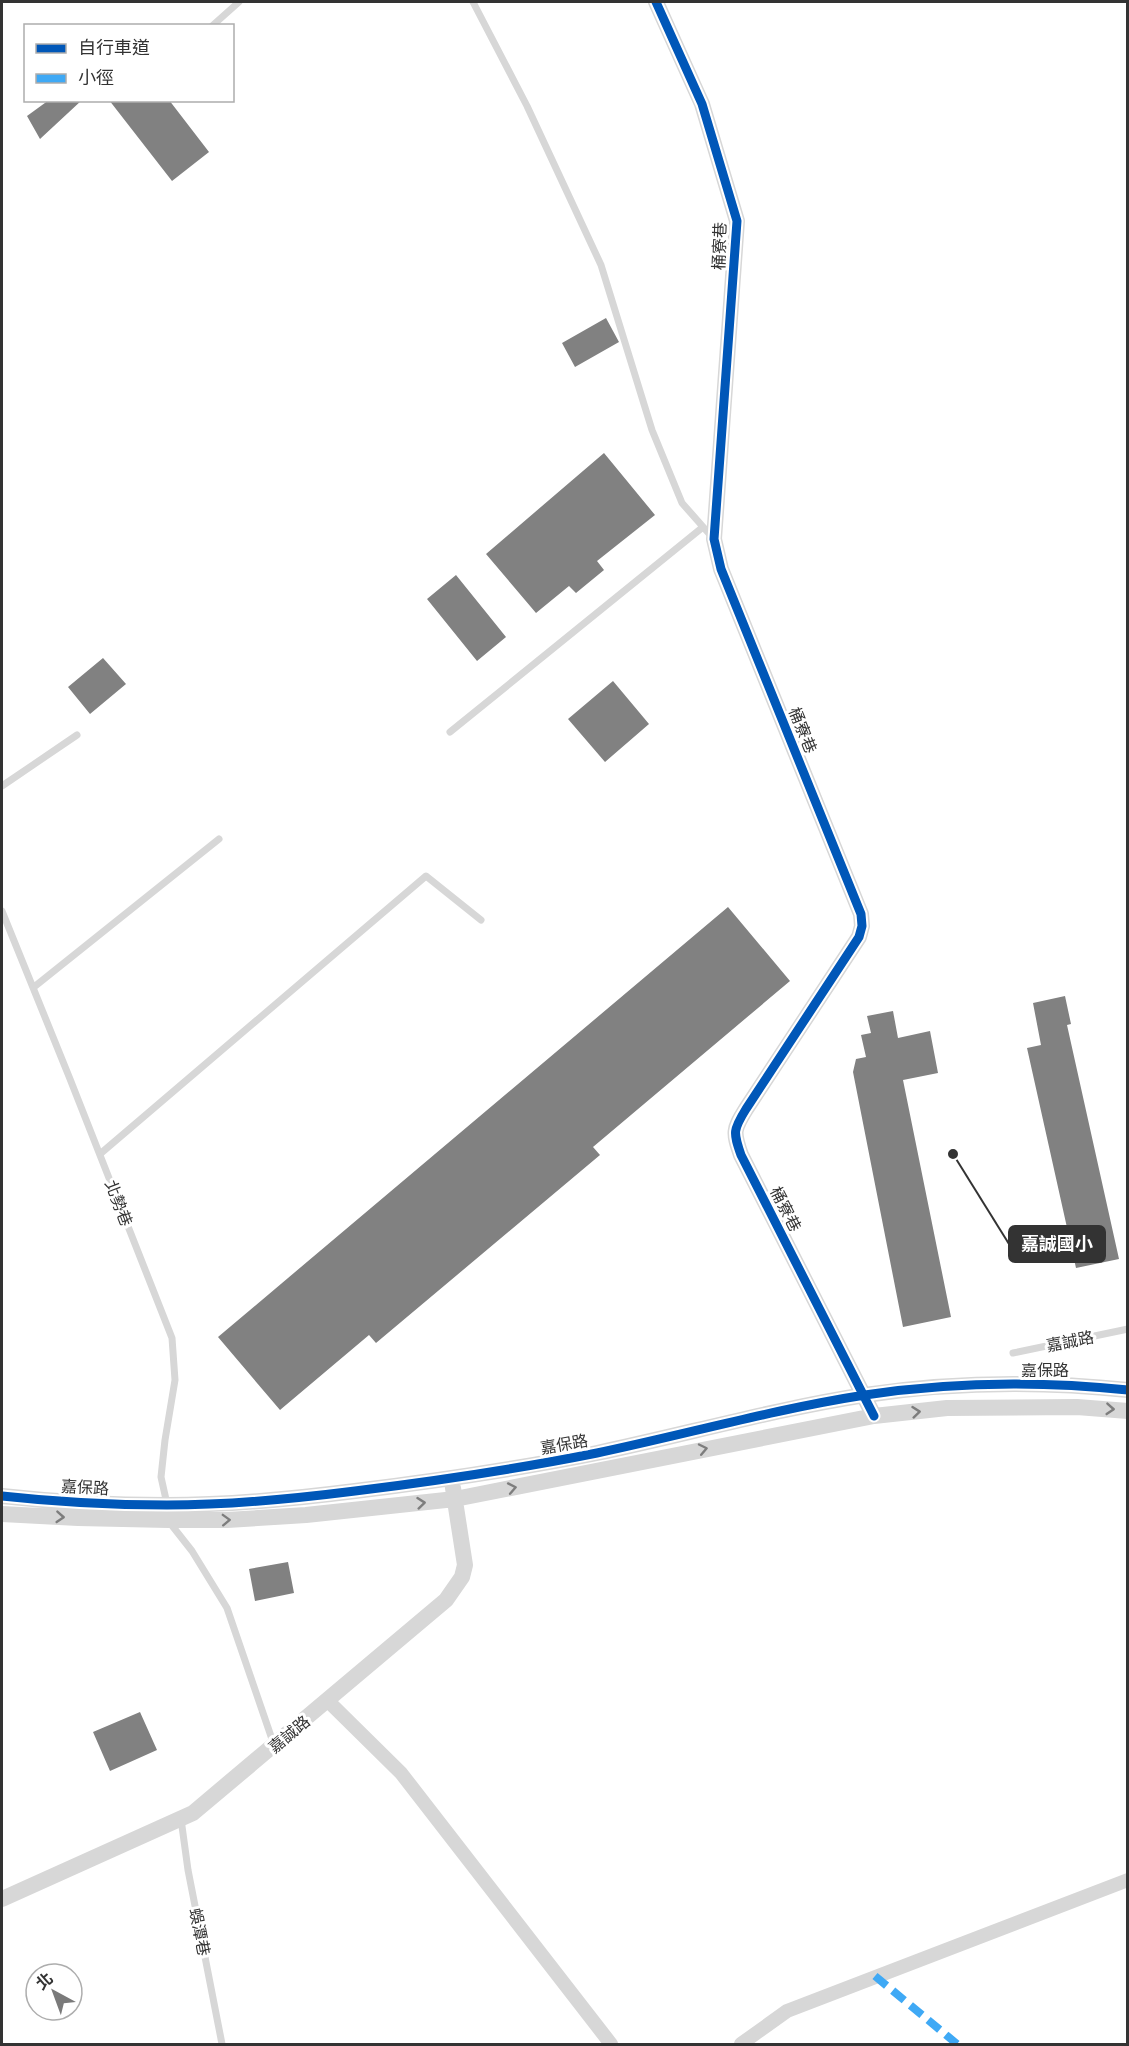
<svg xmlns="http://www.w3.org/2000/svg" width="1129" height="2046" font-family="Quicksand,'Noto Sans TC',sans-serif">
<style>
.building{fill:#818181}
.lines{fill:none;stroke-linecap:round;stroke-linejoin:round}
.service{stroke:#d7d7d7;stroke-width:7}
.minor{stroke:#d7d7d7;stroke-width:14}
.tertiary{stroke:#d7d7d7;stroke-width:16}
.quiet{stroke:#3fa9f5;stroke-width:8;stroke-dasharray:15 8;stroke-linecap:butt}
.cycleway-casing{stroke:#fff;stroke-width:13}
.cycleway{stroke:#0057b8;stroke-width:9}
.oneway{stroke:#7d7d7d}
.labels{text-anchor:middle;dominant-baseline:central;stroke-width:6;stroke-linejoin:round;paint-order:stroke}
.street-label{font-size:16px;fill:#333;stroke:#fff}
.leader{fill:none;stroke:#333;stroke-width:2}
.callout-dot{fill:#333;stroke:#fff;stroke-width:2}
.callout{fill:#333;stroke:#333;stroke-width:2}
.callout-label{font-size:18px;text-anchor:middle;font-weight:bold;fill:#fff}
</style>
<rect width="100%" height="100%" fill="#fff"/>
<path class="building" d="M49 100H82L40 139 27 116Z
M109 100H169L209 152 172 181Z
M606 318 619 342 575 367 562 343Z
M604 453 655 515 597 561 604 570 576 593 569 586 536 613 486 554Z
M456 575 506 637 477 661 427 599Z
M103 658 126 684 90 714 68 687Z
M613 681 649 724 605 762 568 719Z
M728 907 790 981 593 1147 600 1155 376 1343 369 1335 280 1410 218 1337Z
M1065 996 1071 1024 1067 1025 1119 1259 1076 1268 1027 1048 1041 1045 1033 1003Z
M893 1011 898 1038 930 1031 938 1073 903 1080 951 1317 903 1327 853 1072 856 1059 866 1057 861 1035 871 1033 867 1016Z
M288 1562 294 1593 255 1601 249 1569Z
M140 1712 157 1750 110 1771 93 1732Z"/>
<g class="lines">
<path class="service" d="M473 2 527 106 601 265 652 430 682 503 712 537
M212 26 239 2
M450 732 703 527
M2 786 77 735
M2 911 70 1079 172 1338 175 1380 165 1440 161 1477 167 1504
M34 987 219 839
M100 1154 426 876 481 920
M1013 1353 1128 1329
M170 1523 192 1551 227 1608 274 1745
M181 1819 188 1870 222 2044"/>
<path class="minor" d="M328 1701 401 1773 611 2044
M741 2044 787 2011 1128 1880"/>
<path class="tertiary" d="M656 2 702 104 737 221 714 539 721 569 861 914 862 926 859 937 746 1109C733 1130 733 1132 741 1155L874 1416
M2 1496C56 1502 112 1505 167 1505 230 1505 292 1499 355 1491 436 1481 517 1469 597 1453 687 1434 775 1409 865 1395 951 1382 1041 1381 1128 1390
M2 1514 78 1518 168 1520H227L306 1515 455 1499 874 1416 947 1408 1077 1407 1128 1411
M2 1899 193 1813 446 1600 462 1577 465 1565 453 1488"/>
<path class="quiet" d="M875 1976 957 2044"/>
<g class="cycleway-casing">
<path id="cycleway" d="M656 2 702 104 737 221 714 539 721 569 861 914 862 926 859 937 746 1109C733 1130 733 1132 741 1155L874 1416
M2 1496C56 1502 112 1505 167 1505 230 1505 292 1499 355 1491 436 1481 517 1469 597 1453 687 1434 775 1409 865 1395 951 1382 1041 1381 1128 1390"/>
</g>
<use href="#cycleway" class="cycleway"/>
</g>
<defs><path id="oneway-chevron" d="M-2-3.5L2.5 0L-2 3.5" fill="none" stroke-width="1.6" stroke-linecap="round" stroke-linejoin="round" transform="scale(1.5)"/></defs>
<g class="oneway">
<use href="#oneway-chevron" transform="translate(1110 1409) rotate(4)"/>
<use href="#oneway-chevron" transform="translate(916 1412) rotate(-6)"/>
<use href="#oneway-chevron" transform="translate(703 1449) rotate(-12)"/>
<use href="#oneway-chevron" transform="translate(512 1488) rotate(-11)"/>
<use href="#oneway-chevron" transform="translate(421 1503) rotate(-6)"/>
<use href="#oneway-chevron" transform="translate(60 1517) rotate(4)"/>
<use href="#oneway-chevron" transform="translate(226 1520) rotate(-2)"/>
</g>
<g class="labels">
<g class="street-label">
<text transform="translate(719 246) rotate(-88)">桶寮巷</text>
<text transform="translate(803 730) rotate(68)">桶寮巷</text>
<text transform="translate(119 1203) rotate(69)">北勢巷</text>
<text transform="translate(786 1209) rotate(63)">桶寮巷</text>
<text transform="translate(1070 1341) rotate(-11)">嘉誠路</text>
<text x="1045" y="1370">嘉保路</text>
<text transform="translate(564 1444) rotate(-10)">嘉保路</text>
<text transform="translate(85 1487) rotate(3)">嘉保路</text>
<text transform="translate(289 1734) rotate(-40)">嘉誠路</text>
<text transform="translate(200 1932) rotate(79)">蜈潭巷</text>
</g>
</g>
<path class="leader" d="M953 1154L1009 1244"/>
<circle class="callout-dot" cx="953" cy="1154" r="6"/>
<rect class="callout" x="1009" y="1226" width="96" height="36" rx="6"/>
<g class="callout-label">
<text x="1057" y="1250">嘉誠國小</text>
</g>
<rect width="1129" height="2046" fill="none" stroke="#333333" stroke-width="6"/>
<rect x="24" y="24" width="210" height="78" fill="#ffffff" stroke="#adadad" stroke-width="1.5"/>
<rect x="36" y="44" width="30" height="9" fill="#0057b8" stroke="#adadad" stroke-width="1.5"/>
<text x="78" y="54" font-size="18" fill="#333333">自行車道</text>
<rect x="36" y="74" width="30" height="9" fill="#3fa9f5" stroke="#adadad" stroke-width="1.5"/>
<text x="78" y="84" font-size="18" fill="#333333">小徑</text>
<g transform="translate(54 1992) rotate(319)"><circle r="28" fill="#ffffff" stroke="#adadad" stroke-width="1.5"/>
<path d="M0-4.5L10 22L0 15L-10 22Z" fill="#7a7a7a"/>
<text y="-9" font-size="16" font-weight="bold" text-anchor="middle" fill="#333333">北</text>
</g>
</svg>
